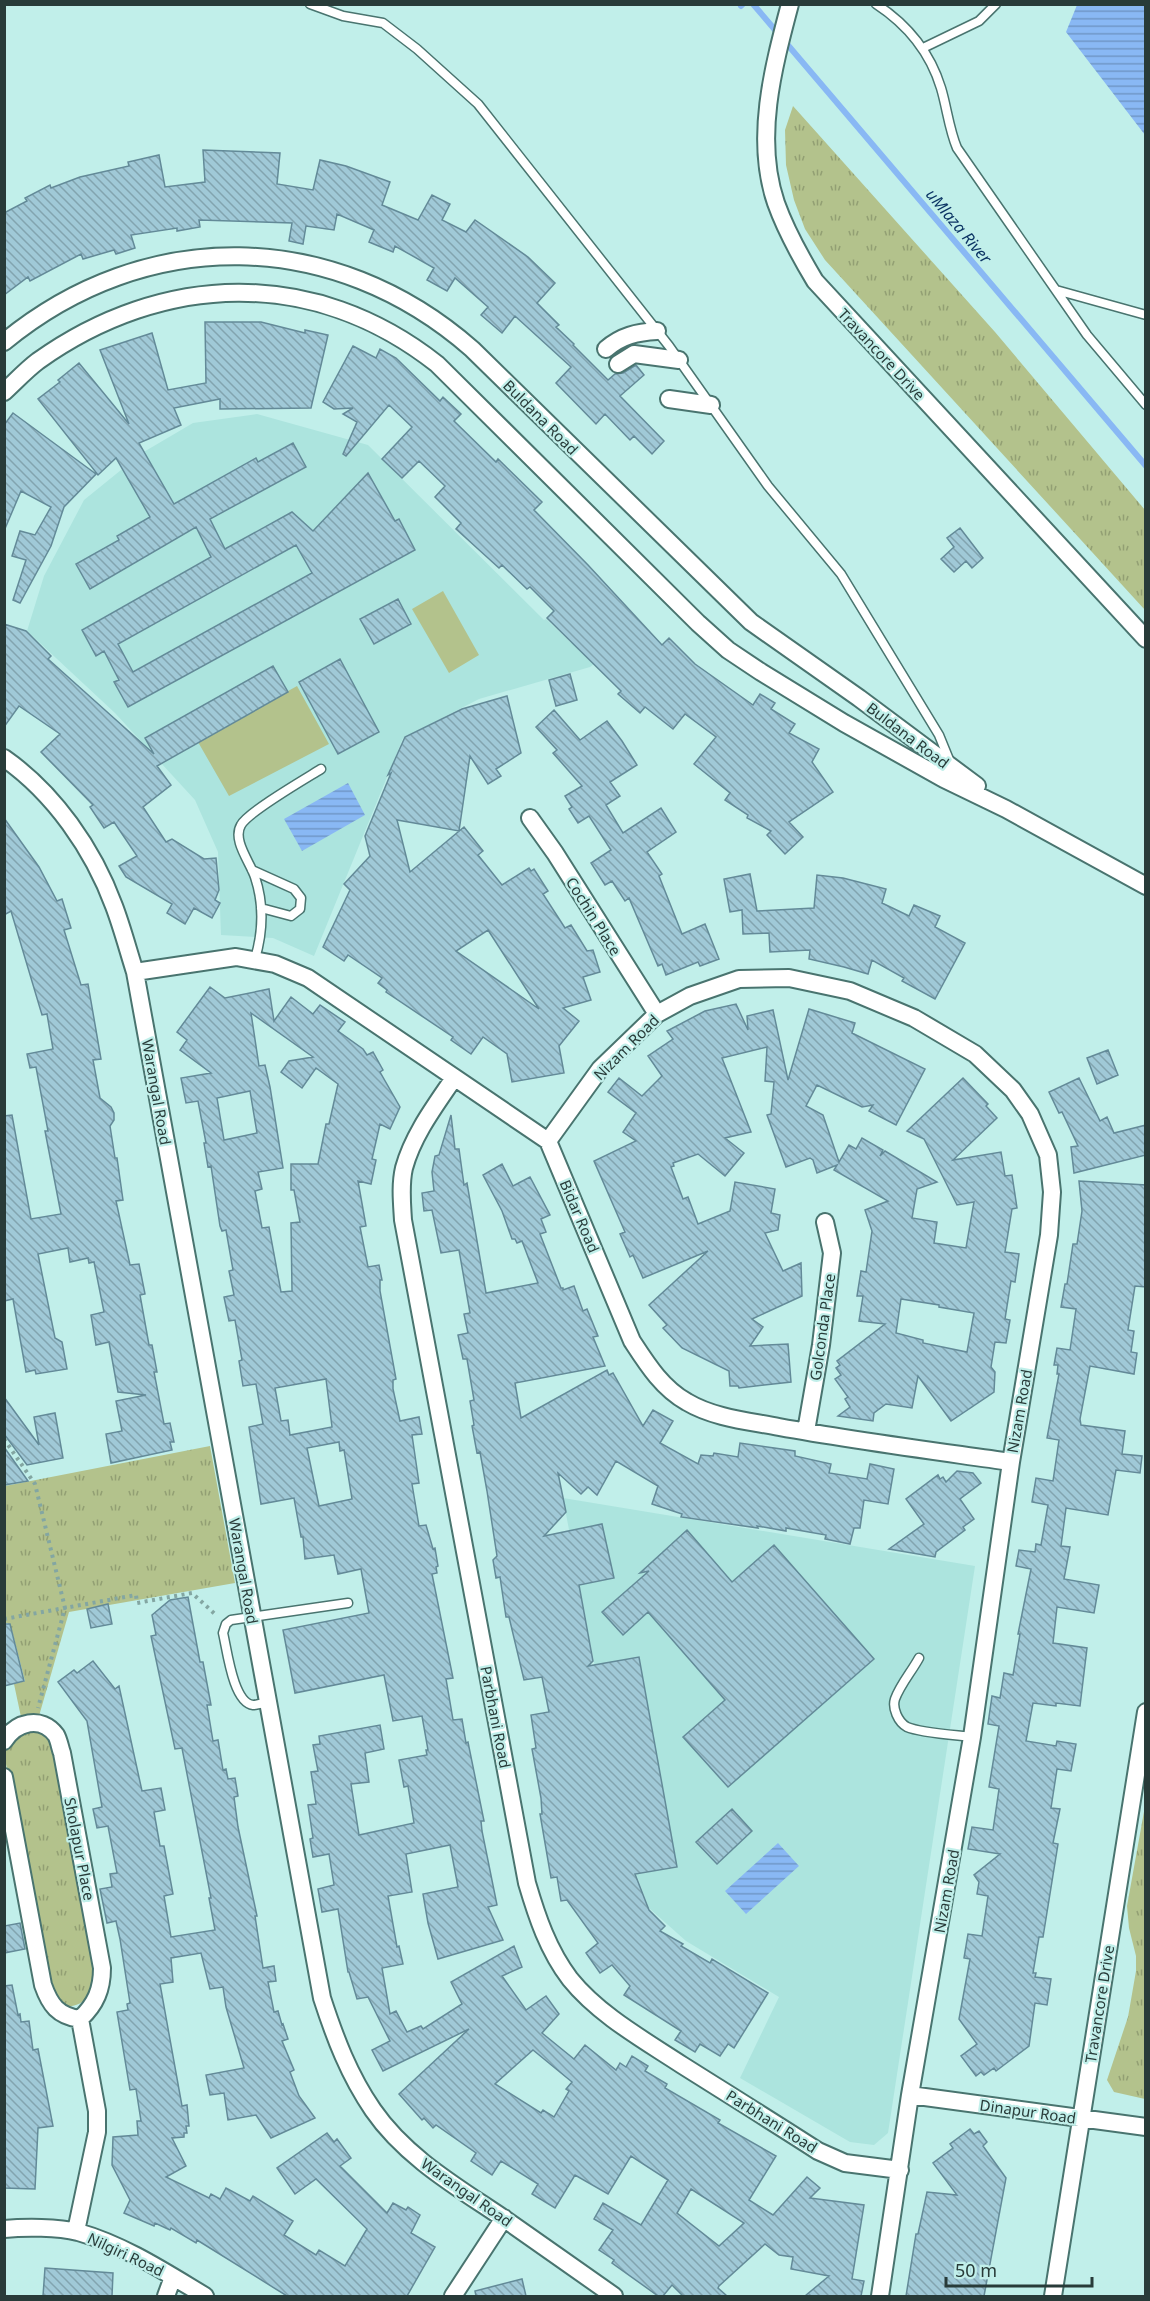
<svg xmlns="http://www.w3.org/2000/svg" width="1150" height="2301" font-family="'Noto Sans',sans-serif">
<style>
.built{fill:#ace4de}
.grass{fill:url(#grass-tufts)}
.green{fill:#b3c28c}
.water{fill:url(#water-rules)}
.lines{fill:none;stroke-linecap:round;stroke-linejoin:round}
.stream{stroke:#89b8f4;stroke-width:6}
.building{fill:url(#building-back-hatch);stroke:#638a98;stroke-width:1.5;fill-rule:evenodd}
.service-casing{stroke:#49746f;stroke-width:11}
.minor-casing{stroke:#49746f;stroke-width:20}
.path{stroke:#83a6a2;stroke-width:4;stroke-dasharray:3 4.5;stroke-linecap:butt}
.service{stroke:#fff;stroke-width:8}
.minor{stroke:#fff;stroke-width:16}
.labels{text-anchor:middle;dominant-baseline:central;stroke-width:4.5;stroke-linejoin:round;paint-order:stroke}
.street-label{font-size:15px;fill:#283b39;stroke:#c1efea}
.water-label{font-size:16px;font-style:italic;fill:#0c3564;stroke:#c1efea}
</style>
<defs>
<pattern id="grass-tufts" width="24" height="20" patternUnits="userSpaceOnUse" patternTransform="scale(1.5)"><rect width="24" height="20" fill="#b3c28c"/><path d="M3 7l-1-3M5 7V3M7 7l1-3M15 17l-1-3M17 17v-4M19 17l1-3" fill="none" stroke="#929f73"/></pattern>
<pattern id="water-rules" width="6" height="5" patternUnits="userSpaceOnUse" patternTransform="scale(1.5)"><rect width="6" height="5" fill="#89b8f4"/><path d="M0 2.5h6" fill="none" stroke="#7097c7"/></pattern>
<pattern id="building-back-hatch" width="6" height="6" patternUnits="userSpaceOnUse" patternTransform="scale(1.5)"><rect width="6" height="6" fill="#a0c9d7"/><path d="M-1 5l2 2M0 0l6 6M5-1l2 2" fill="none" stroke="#82a4af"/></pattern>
</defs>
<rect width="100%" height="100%" fill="#c1efea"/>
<path class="built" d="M257 414 368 445 544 620 546 619 571 643 573 642 594 664 590 667 479 699 403 738 314 956 273 938 221 935 218 852 195 800 115 713 27 631 44 576 84 500 142 453 193 423Z
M563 1498 975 1566 888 2133 874 2145 850 2142 740 2078 779 1997 686 1941 649 1908 632 1863Z"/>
<path class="grass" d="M793 106 995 332 1145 510V610L825 260 805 229 794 200 786 165 785 130Z
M210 1446 235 1583 69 1612 39 1716 21 1717 14 1684 25 1681 12 1631 10 1632 8 1623H5V1486Z
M43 1730 52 1742 93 1957C94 1981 96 2005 65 2007L52 1994 5 1759 6 1746 16 1731Z
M1145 1806 1146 2099H1145L1114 2092 1107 2080 1128 2017 1136 1971V1956L1129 1928 1127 1906Z"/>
<path class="green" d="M443 591 479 655 449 673 412 609Z
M297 686 329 744 229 796 198 742Z"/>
<path class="water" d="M1077 5H1145V135L1066 32Z
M348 783 365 815 302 851 284 819Z
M778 1843 799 1866 746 1914 725 1891Z"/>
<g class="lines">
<path class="stream" d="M753 4 1146 466
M741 6 743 4"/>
</g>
<path class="building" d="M203 150 280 153 277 184 313 190 320 160 346 166 390 182 382 205 418 220 432 195 450 204 442 220 466 232 475 220 528 257 555 283 537 303 559 325 556 327 574 344 573 345 608 380 615 374 623 373 636 365 644 375 620 396 664 441 652 454 634 436 630 440 605 414 596 424 556 383 571 367 515 316 502 333 481 315 488 307 455 278 447 291 427 280 434 268 395 246 393 252 369 242 374 230 337 214 334 230 306 226 303 244 289 241 292 223 199 220 200 227 177 231V228L131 235 135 248 116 254 114 250 83 259 81 254 30 281 28 277 4 295V213L27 201 25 198 50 185 51 188 80 177 129 166 128 162 159 155 165 187 205 182Z
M205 322H261L305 333V330L328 335 311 408 220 409V399L174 408 181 425 139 443 174 504 256 458 258 462 293 443 306 467 210 519 225 549 292 512 313 531 368 473 395 521 399 519 415 550 128 707 114 682 119 680 104 651 96 656 82 630 211 557 196 527 90 589 76 564 119 540 117 536 150 517 116 458 98 475 38 399 60 382 58 380 79 363 129 424 100 350 152 333 168 390 206 383ZM296 545 312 573 133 672 118 644Z
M353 346 376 358 380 349 396 358 440 401 443 397 461 414 454 421 496 462 498 459 542 502 534 510 588 565 662 645 669 638 695 664 753 705 760 694 775 703 771 709 795 724 789 733 819 749 812 762 833 792 789 822 803 837 785 854 767 835 771 831 747 818 748 815 725 800 730 793 694 764 716 737 685 714 673 729 645 707 640 713 618 694 621 691 547 618 554 611 530 587 527 589 502 565 499 568 456 529 461 523 435 497 445 486 419 461 402 478 382 459 412 427 389 405 346 456 343 454 357 422 343 414 353 408 334 409 323 402Z
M13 413 96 474 64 507 51 546 20 603 13 600 26 560 12 556 20 531 35 535 51 507 21 491 4 531V425Z
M960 528 983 558 972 568 966 561 954 572 941 559 954 547 947 538Z
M398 599 411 624 374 644 360 619Z
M4 624 26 631 51 656 48 659 154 754 145 738 273 666 288 692 157 766 171 785 143 807 166 842 172 839 204 859 216 858 219 890 215 900 220 903 212 918 194 908 185 924 167 913 172 904 126 877 119 866 137 856 114 822 104 828 90 807 93 805 41 752 60 734 19 706 4 727Z
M340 659 379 732 338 754 299 682Z
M570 674 577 700 556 706 549 680Z
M507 696 521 753 496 769 501 776 488 784 470 756 459 831 397 820 410 872 464 827 483 851 478 855 502 885 529 868 531 871 534 869 548 891 543 894 565 928 571 925 587 951 593 950 600 972 583 977 591 1000 563 1008 579 1021 559 1046 564 1073 512 1082 507 1054 483 1037 471 1054 451 1040 453 1037 386 992 387 990 378 983 382 978 348 955 344 961 323 947 350 890 344 884 370 856 365 836 391 773 388 775 405 737 462 709ZM488 930 539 1009 456 951Z
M554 710 580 740 607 721 622 741 637 765 610 782 620 796 606 805 623 833 661 808 676 832 647 852 662 874 659 876 682 934 705 924 719 959 700 966 698 962 666 975 662 964 658 966 629 898 625 901 612 881 605 885 591 863 611 850 589 816 578 823 569 809 572 807 565 796 582 786 553 753 557 750 536 727Z
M4 818 39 867 57 901 62 899 71 928 64 930 81 985 88 984 101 1059 93 1060 100 1098 111 1107 114 1113V1120L110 1126 115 1158H117L123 1200 116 1201 130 1265 139 1264 145 1294 140 1295 149 1345H152L157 1372H154L164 1424 170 1423 174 1442H170L172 1450 111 1463 106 1434 122 1431 116 1401 146 1395 118 1392 109 1342 96 1345 91 1315 104 1312 94 1262 89 1263 88 1258 70 1262 68 1248 38 1254 55 1338 62 1342 67 1369 36 1374 35 1370 26 1372 13 1299 4 1301V1116L12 1115 31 1219 61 1214 45 1131H48L36 1067 30 1068 27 1054 53 1049 47 1014 42 1015 11 911 4 915Z
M750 874 757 911 814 908 817 875 843 878 886 889 882 903 909 916 914 905 940 916 935 927 965 943 935 999 902 981 904 978 872 960 868 974 844 967 809 959 810 950 770 952 769 933 743 934 742 910 730 912 724 879Z
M210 987 225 998 269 989 274 1021 291 997 313 1014 320 1005 345 1022 338 1031 363 1049 367 1055 373 1052 383 1070 380 1072 400 1107 390 1129 380 1124 372 1159 376 1160 371 1184 358 1181 366 1226 360 1227 368 1267 379 1265 382 1280H380V1291L396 1379 393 1380V1389L400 1421 419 1417 422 1434 412 1435 419 1483 412 1484 419 1526 426 1525 433 1549 435 1548 438 1566 436 1567 437 1573 432 1574 453 1678 446 1679 453 1720 462 1719 466 1743 468 1742 484 1821H481L482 1831 497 1905 488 1907 503 1940 438 1959 428 1923 423 1894 458 1887 450 1845 406 1854 412 1892 388 1896 397 1947 399 1946 403 1964 382 1968 390 2014 396 2011 407 2032 421 2026 423 2029 462 2004 451 1982 514 1946 522 1967 502 1976 526 2010 546 1996 559 2014 542 2033 574 2059 585 2045 616 2070 620 2063 626 2067 632 2056 648 2066 645 2071 667 2084 665 2088 720 2120 718 2123 776 2156 749 2200 773 2215 807 2177 820 2188 810 2198 864 2205 852 2279 864 2281 861 2296H805L829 2276 791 2269 793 2257 779 2255 765 2244 719 2286 718 2288 727 2296H683L672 2285 663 2296H658L612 2263 614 2260 599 2250 613 2230 594 2219 603 2203 641 2225 668 2180 631 2156 608 2194 575 2175 555 2208 532 2194 538 2184 501 2161 492 2175 471 2161 476 2153 436 2125 433 2128 424 2118 422 2120 399 2094 469 2029 383 2071 372 2050 390 2041 368 1997 357 1999 349 1972H348L338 1909 322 1912 318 1889 334 1885 329 1854 313 1857 310 1839 313 1838 308 1805 316 1804 311 1772 318 1771 313 1745 320 1744 319 1736 380 1725 384 1749 365 1753 369 1782 351 1784 359 1835 414 1823 408 1786 404 1787 399 1760 427 1755 426 1750H428L422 1716 393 1721 384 1675 295 1693 283 1630 369 1613 361 1569 338 1574 334 1555 305 1559 303 1537H301L294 1498 261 1504 249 1427 263 1424 256 1384 243 1386 239 1361 242 1360 235 1320 229 1321 224 1297 234 1295 229 1271 233 1270 226 1230 222 1231 220 1226 211 1166 208 1167 204 1143H206L198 1101 186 1103 181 1078 211 1073 180 1050 187 1040 177 1032ZM251 1013 313 1057 289 1061 281 1072 302 1088 316 1068 338 1084 329 1124H326L318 1164H291V1190H294L300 1222 291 1223 292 1291 281 1292 269 1227 262 1228 255 1191 262 1189 258 1172 283 1168 270 1087 265 1065 259 1066ZM250 1091 257 1133 224 1140 217 1098ZM326 1379 332 1427 290 1435 288 1420 281 1421 275 1388ZM339 1442 340 1451 344 1450 352 1499 319 1506 307 1448ZM533 2050 572 2082 566 2089 569 2091 554 2117 543 2110 541 2113 495 2084ZM691 2189 744 2223 719 2246 677 2213Z
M736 1004 748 1030 747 1016 773 1010 788 1080 809 1009 855 1023 852 1033 925 1069 896 1125 869 1111 873 1105 862 1107 817 1085 806 1106 823 1115 839 1162 849 1145 856 1149 862 1138 883 1150 880 1156 885 1151 937 1182 917 1189 912 1218 937 1222 934 1243 966 1248 974 1202 957 1205 924 1139 907 1131 963 1078 988 1104 986 1106 997 1118 953 1160 1001 1152 1005 1176 1012 1175 1017 1208 1012 1209 1005 1252 1019 1254 1015 1282 1011 1281 1005 1319 1010 1320 1006 1343 995 1342 991 1367 995 1372 994 1392 951 1421 918 1376 912 1408 886 1404 874 1413 873 1421 838 1416 850 1407 845 1399 848 1397 835 1379 841 1375 836 1368 840 1365 837 1361 885 1324 859 1321 863 1296H857L861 1271 866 1272 872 1231 865 1210 888 1201 834 1170 837 1165 817 1173 813 1160 810 1158 786 1167 767 1115 771 1114 774 1082 765 1081 767 1047 722 1058 751 1132 725 1138 744 1153 725 1176 698 1154 673 1163 674 1166 671 1167 683 1199 688 1197 698 1224 730 1211 735 1182 775 1189 771 1213 780 1215 778 1230 765 1233 783 1271 801 1263 802 1296 752 1319 763 1327 750 1346 788 1344 791 1382 739 1388 738 1386H730L729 1371 682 1348 663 1328 667 1325 649 1305 708 1251 643 1278 633 1255 630 1257 620 1234 625 1232 594 1161 636 1141 623 1132 636 1113 608 1092 619 1078 642 1096 662 1076 648 1056 673 1039 667 1031 705 1011ZM901 1299 939 1305V1307L974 1313 967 1352 923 1343V1340L896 1333Z
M1108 1050 1118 1075 1097 1084 1087 1058Z
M1079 1078 1100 1121 1107 1117 1114 1133 1146 1125V1155L1074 1173 1071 1147 1078 1146 1062 1112 1059 1113 1049 1092Z
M451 1115 455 1149H459L464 1185 467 1183 486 1293 538 1283 522 1241 517 1243 515 1239H512L502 1211 483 1175 502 1164 513 1186 530 1177 550 1215 541 1219 546 1232 540 1234 561 1288H563V1290L574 1286 583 1311 587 1309 598 1336 593 1337 605 1366 515 1383 521 1418 607 1370 609 1375 613 1373 643 1426 653 1410 673 1421 660 1443 698 1464 701 1455 713 1456 714 1453 738 1457 740 1443 795 1451V1456L831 1464 829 1473 867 1479 870 1464 894 1469 888 1504 864 1500 860 1528H854L850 1544 825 1539 826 1535 786 1528V1531L757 1526 758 1528 681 1517 682 1514 652 1504 658 1486 616 1461 597 1495 588 1487 581 1494 558 1473 566 1512 544 1536 602 1524 614 1578 579 1585 593 1661 588 1666 639 1657 677 1867 635 1874 649 1910 665 1926 660 1931 683 1944 681 1946 710 1963 712 1959 768 1993 734 2048 728 2044 720 2056 700 2044 695 2052 675 2040 681 2031 624 1995 630 1986 612 1965 600 1973 586 1953 598 1943 567 1900 561 1901 557 1877 551 1878 540 1814H542L541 1798 532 1749 536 1748 531 1715 549 1712 542 1677 524 1680 509 1617H506L500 1577 496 1578 493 1560 497 1556 487 1491 480 1452 477 1453 472 1426 474 1425 470 1401 474 1400 467 1359H463L458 1335 468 1333 464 1314 470 1313 459 1250 441 1253 432 1210 424 1211 422 1193 434 1191 432 1172 435 1156 439 1155Z
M1079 1181 1146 1185V1287L1135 1286 1128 1330 1134 1331 1131 1352 1137 1353 1134 1374 1090 1366 1080 1419 1081 1425 1125 1431 1122 1454 1142 1456 1140 1473 1116 1470 1108 1515 1066 1508 1061 1546 1070 1547 1064 1579 1099 1585 1094 1613 1057 1607 1053 1643 1087 1648 1080 1706 1056 1703V1706L1033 1703 1026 1741 1056 1746 1057 1741 1076 1744 1071 1771 1057 1769 1051 1808 1060 1809 1053 1843 1058 1844 1043 1937H1039L1033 1973H1036L1035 1977 1051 1979 1047 2005 1035 2003 1029 2046 996 2071 994 2068 984 2075 981 2072 976 2076 961 2056 977 2044 959 2019 970 1959 964 1958 968 1934 982 1936 988 1896 977 1894 979 1882 974 1875 1000 1854 968 1849 972 1827 993 1830 999 1789 989 1787 999 1726 988 1724 992 1696 1000 1698 1004 1673 1013 1675 1020 1634H1018L1031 1569 1016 1566 1019 1550 1035 1552 1036 1544 1041 1545 1048 1505 1032 1502 1036 1478 1053 1481 1059 1440 1047 1438 1059 1374H1057L1058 1365H1054L1057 1348 1070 1350 1076 1309 1061 1307 1065 1284H1067L1073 1244H1077L1082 1211Z
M4 1397 39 1445 34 1417 55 1413 63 1458 27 1465 4 1434Z
M4 1447 28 1481 4 1485Z
M957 1471 973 1473 981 1483 960 1499 974 1519 963 1527 965 1530 936 1552 935 1557 889 1549 924 1524 906 1499 938 1475 940 1479 943 1477 946 1482Z
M687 1530 732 1582 774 1545 874 1659 728 1787 683 1737 725 1700 648 1612 623 1635 602 1612 649 1571 640 1573Z
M188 1597 200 1662H203L211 1705H207L213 1741 218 1740 223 1770 226 1769 228 1779 235 1778 238 1796 234 1797 238 1827 257 1916H255L263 1968 274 1966 276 1981 268 1982 274 2012 278 2011 282 2025 283 2024 288 2039 282 2041 294 2070 290 2072 299 2096 315 2118 271 2138 256 2115 228 2120 224 2093 210 2095 206 2075 244 2068 226 2007 223 1987 210 1989 201 1953 171 1958 173 1982 160 1984 182 2106 187 2105 189 2126H186L187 2133H184V2137L172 2138 186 2166 166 2177 209 2198 211 2194 220 2199 226 2188 250 2201 253 2196 293 2221 284 2235 316 2255 319 2250 345 2266 367 2229 316 2179 295 2194 277 2168 327 2133 334 2142 337 2139 351 2158 340 2166 387 2213 393 2203 406 2210 408 2207 420 2215 411 2233 435 2247 407 2296H287L197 2240 196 2243 171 2228 170 2230 155 2223 154 2226 124 2213 130 2200 112 2165 113 2137 138 2135 137 2121H141L136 2089 130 2090 117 2012 128 2010 127 2004 130 2003 120 1939 116 1921 107 1923 100 1889 112 1887 110 1874 117 1873 108 1826 97 1828 93 1809 102 1807 87 1721 58 1682 74 1670 77 1673 93 1661 115 1689 119 1686 142 1791 161 1788 165 1810 154 1812 160 1846H164L173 1894 164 1896 171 1937 215 1930 209 1898H211L182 1748 175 1749 151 1636 156 1635 152 1615 170 1600Z
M108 1604 112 1624 91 1628 87 1609Z
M4 1624H10L24 1681 4 1686Z
M732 1809 752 1831 717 1864 696 1842Z
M20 1923 25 1949 4 1953V1926Z
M12 1985 18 2015 20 2014 21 2022 29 2021 33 2050 38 2049 53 2126 38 2128 35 2189 4 2188V1986Z
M970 2129 974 2134 979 2131 987 2142 983 2146 1006 2178 984 2296H906L916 2234H918L927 2192 957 2195 933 2163 953 2148 950 2144Z
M45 2268 113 2273 112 2296H43Z
M522 2279 526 2296H476L475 2291Z"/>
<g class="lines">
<g class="service-casing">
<path id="service" d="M310 4 343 16 383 23 417 49 478 104 669 346 768 486 841 574 939 735 950 762
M876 4C908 25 930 52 941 88 947 108 949 129 957 148L1087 335 1146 405
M923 48 979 21 996 4
M1056 290 1146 315
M252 870 294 889 301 898 300 909 291 916 261 908
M255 959C263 932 264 904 255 877 250 862 232 840 241 825 248 812 305 779 321 769
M919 1658C912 1671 900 1685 895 1699 892 1708 898 1722 907 1727 921 1733 956 1735 972 1737
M267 1702C263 1703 257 1705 253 1705 233 1703 227 1649 223 1633L226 1624 231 1620 348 1603"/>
</g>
<g class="minor-casing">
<path id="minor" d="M790 4C773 68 754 139 776 203 786 231 800 256 815 281L1146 639
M4 342C146 225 334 228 472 349L751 622 859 698 977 786
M606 349C621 336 637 332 657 331
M618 364 634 354 679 360
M4 392C15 382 26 370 38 361 163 272 314 267 437 364L698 623 728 650 761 672 844 723 944 779 1006 809 1146 886
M669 399 711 405
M4 758C54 793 93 849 114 906 122 927 128 950 135 972L322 1998C335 2038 349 2075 373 2110 406 2158 459 2188 506 2220 542 2245 578 2271 614 2296
M530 818 555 853 657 1014
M135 972 236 957 275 964 308 978 548 1141 632 1341C647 1364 662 1388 687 1402 714 1418 748 1421 779 1427 856 1441 934 1451 1011 1462
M454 1078C435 1106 413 1135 404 1168 400 1185 402 1203 403 1220L527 1883C537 1917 548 1950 570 1979 599 2015 644 2040 682 2065 728 2094 773 2122 818 2151L845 2163 900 2170
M548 1141 600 1069 657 1014 690 996 739 979 789 978 850 991 914 1018 975 1054 1013 1090 1030 1114 1048 1155 1052 1192 1049 1235 1011 1462 972 1737 910 2095 880 2296
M806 1431 821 1345 832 1253 825 1222
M4 1741C16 1722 41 1715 56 1735 59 1740 60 1748 62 1753L102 1968C102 1989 96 2004 80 2019
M4 1777 43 1985C50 2005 58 2016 80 2019
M910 2095 1146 2127
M4 2229C25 2227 58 2227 78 2232 124 2245 165 2272 205 2296
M76 2231 97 2132V2111L80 2019
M166 2296 173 2277
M453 2296 504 2218
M1053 2296 1146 1712"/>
</g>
<path class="path" d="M4 1439 35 1484 65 1608 38 1708
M4 1619 136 1595 137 1603 192 1593 216 1615"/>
<use href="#service" class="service"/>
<use href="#minor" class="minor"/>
</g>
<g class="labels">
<g class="street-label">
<text transform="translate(882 354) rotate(47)">Travancore Drive</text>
<text transform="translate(541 417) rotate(45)">Buldana Road</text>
<text transform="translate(908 735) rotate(37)">Buldana Road</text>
<text transform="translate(594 916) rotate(58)">Cochin Place</text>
<text transform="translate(626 1047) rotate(-45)">Nizam Road</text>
<text transform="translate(157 1092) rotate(80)">Warangal Road</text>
<text transform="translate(580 1216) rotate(67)">Bidar Road</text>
<text transform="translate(822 1327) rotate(-82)">Golconda Place</text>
<text transform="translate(1019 1411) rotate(-80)">Nizam Road</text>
<text transform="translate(244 1571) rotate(80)">Warangal Road</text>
<text transform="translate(496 1717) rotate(79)">Parbhani Road</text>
<text transform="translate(80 1849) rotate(79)">Sholapur Place</text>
<text transform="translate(946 1891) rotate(-80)">Nizam Road</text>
<text transform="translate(1099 2004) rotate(-81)">Travancore Drive</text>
<text transform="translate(1028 2111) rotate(8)">Dinapur Road</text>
<text transform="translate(772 2121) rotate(32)">Parbhani Road</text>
<text transform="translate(467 2192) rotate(35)">Warangal Road</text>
<text transform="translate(126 2254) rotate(25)">Nilgiri Road</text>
</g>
<g class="water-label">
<text transform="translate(959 226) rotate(50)">uMlaza River</text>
</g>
</g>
<rect width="1150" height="2301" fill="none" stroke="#283b39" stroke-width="12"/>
<path d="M946 2277v9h146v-9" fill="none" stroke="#283b39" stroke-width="3"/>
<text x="955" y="2277" font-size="18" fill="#283b39" stroke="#c1efea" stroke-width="4.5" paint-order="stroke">50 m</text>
</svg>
